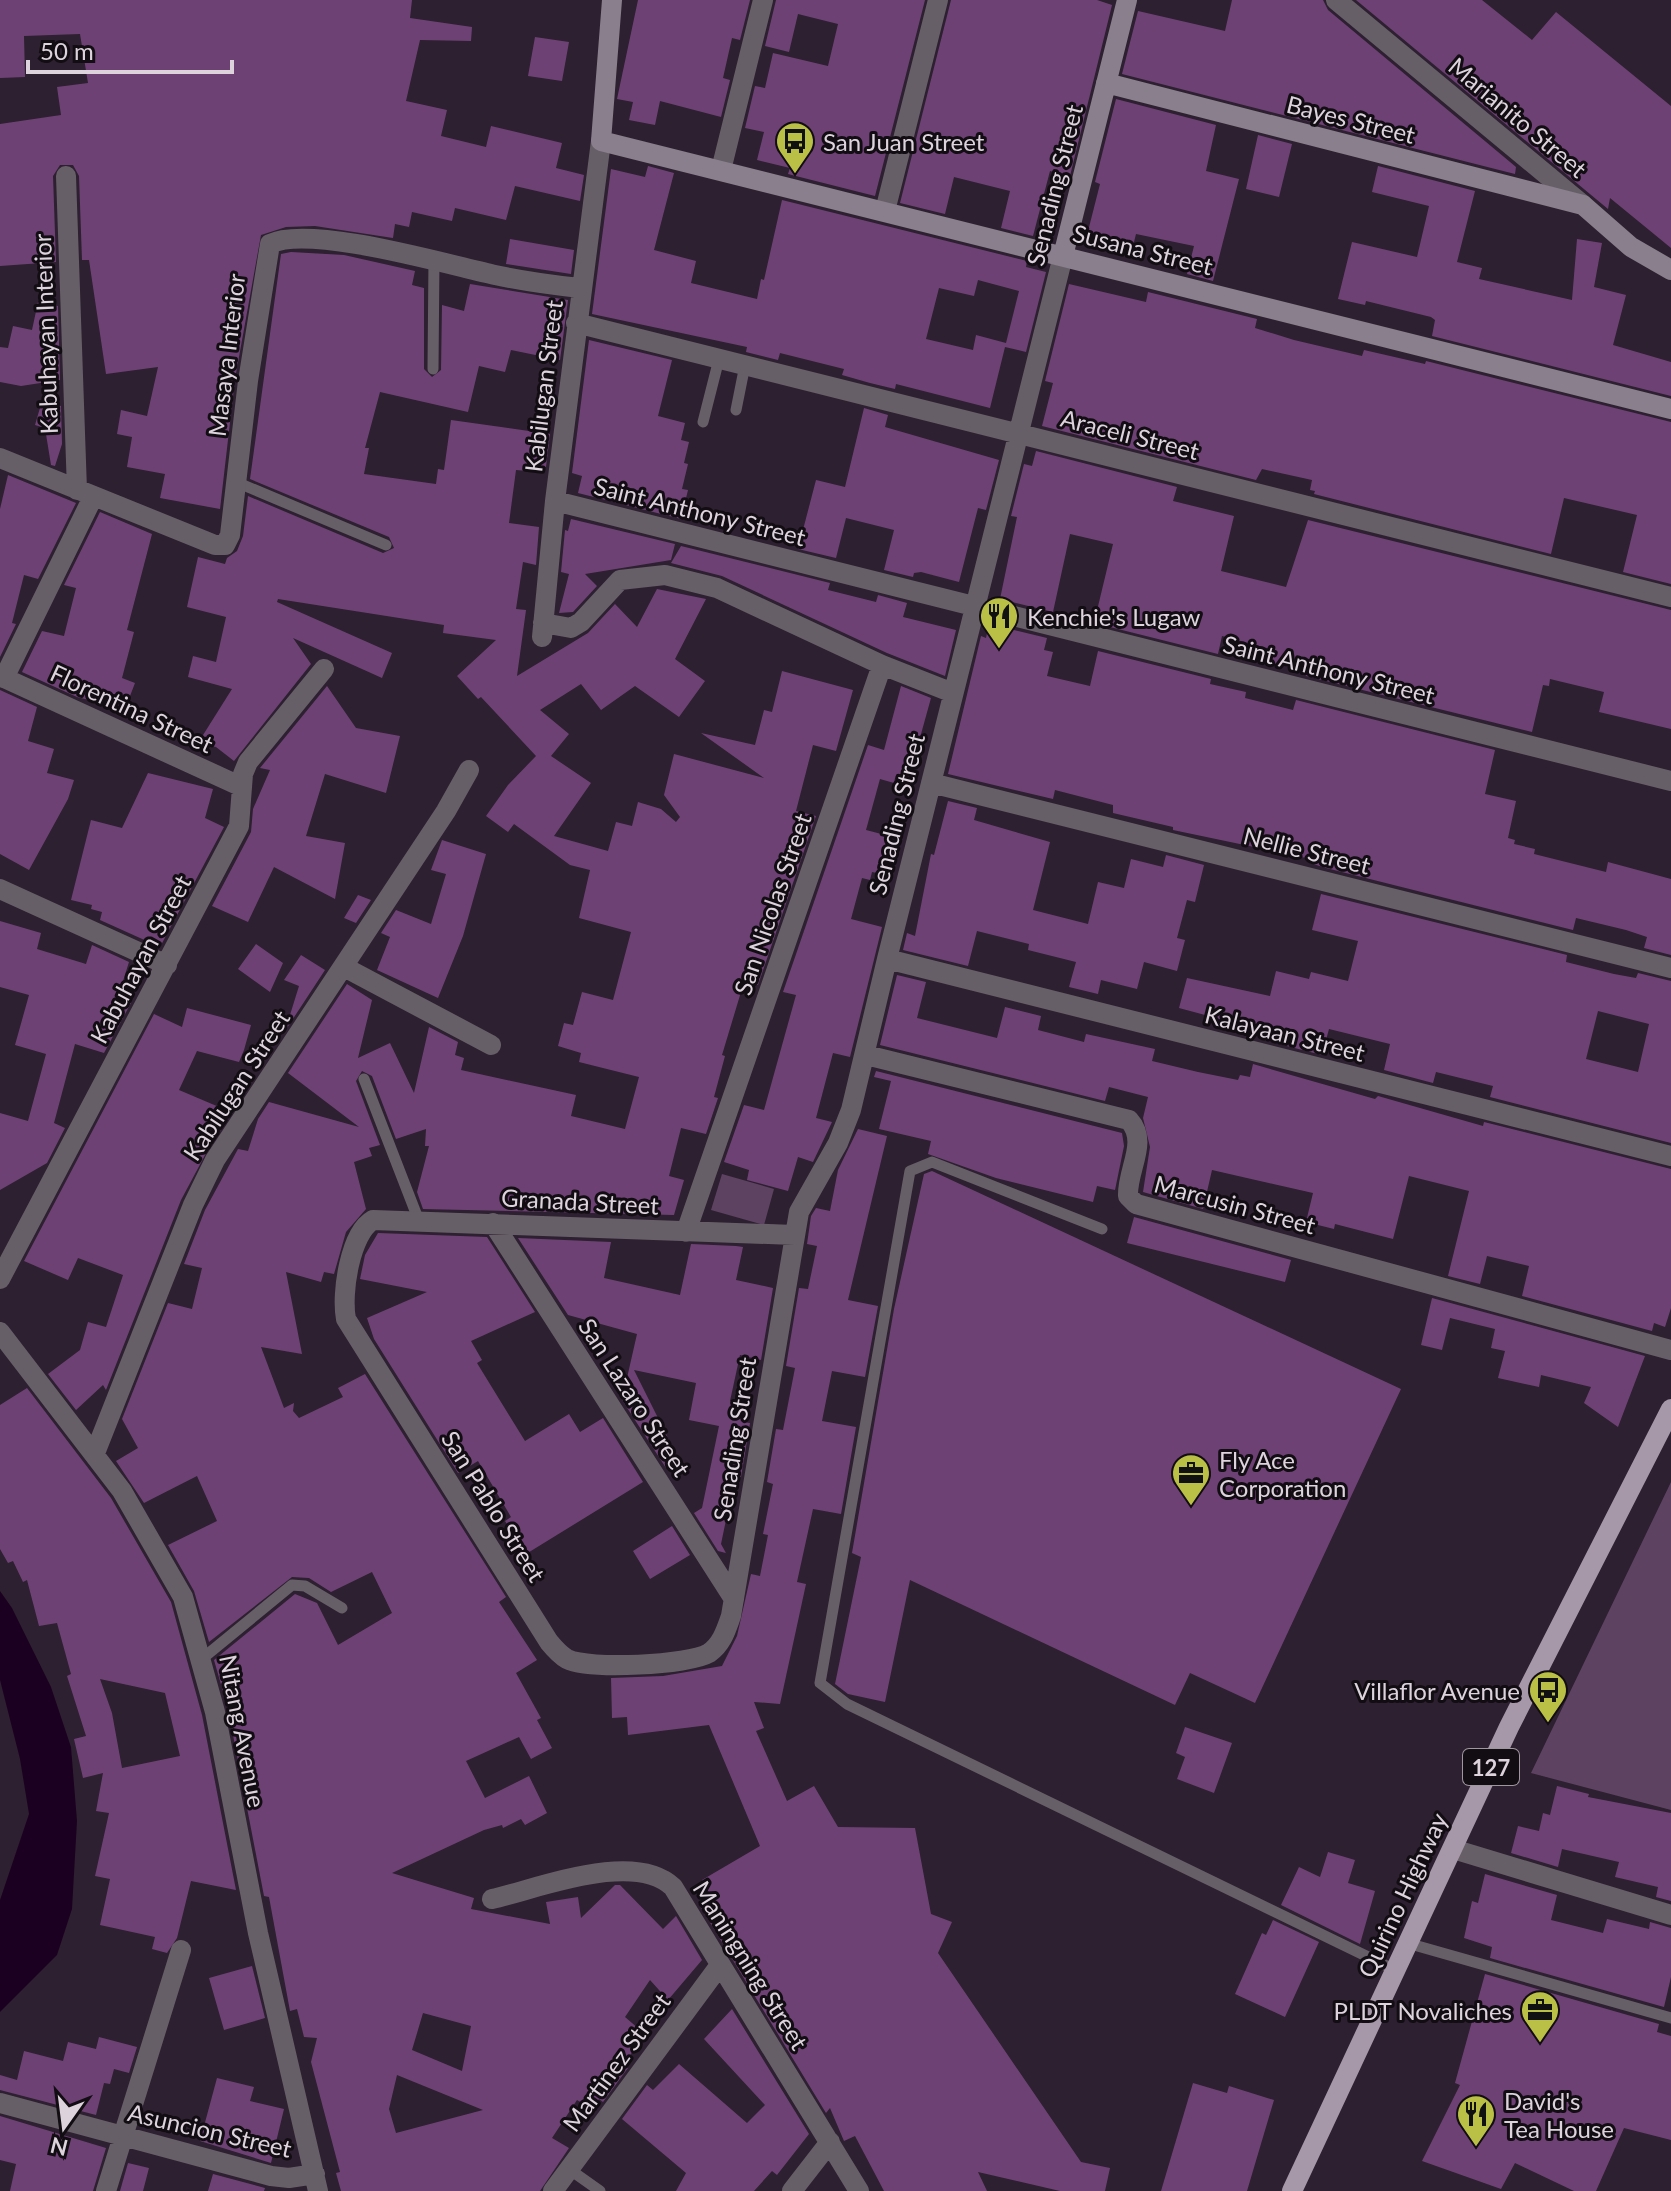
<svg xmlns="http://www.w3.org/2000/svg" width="1671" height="2191" font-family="Lato,sans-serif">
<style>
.green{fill:#5e4262}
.water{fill:#1c0021}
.building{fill:#6e4175;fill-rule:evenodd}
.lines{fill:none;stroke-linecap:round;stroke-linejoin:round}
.lane{stroke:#665f67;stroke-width:11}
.street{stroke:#665f67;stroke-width:20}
.secondary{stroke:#8a7f8c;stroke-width:20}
.primary{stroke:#a698a8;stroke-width:20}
.labels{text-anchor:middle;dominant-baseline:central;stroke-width:6;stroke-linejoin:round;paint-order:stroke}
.shield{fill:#120c13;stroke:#9f97a0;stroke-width:2}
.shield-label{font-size:22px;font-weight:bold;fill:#dcd3dd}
.street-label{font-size:24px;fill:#dcd3dd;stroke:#120c13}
.poi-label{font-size:24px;fill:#dcd3dd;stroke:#120c13;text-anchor:start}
</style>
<rect width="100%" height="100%" fill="#2d2030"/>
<path class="green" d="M722 1174 774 1189 764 1225 711 1210Z
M1671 1482V1810L1531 1773Z"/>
<path class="water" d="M0 1591 12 1608 51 1687 71 1747 77 1821 72 1909 57 1955 0 2012V1900L29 1814 20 1759 0 1680Z"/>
<path class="building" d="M0 0H412L410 18 472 27 471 41 420 40 406 101 447 110 441 136 486 147 491 126 562 143 556 168 584 175 580 201 515 186 506 220 455 208 452 221 412 212 409 227 395 224 393 238 315 226 286 227 261 235 235 379 220 509 160 498 165 474 127 467 132 437 117 434 121 410 147 416 158 367 106 374 89 260H82L79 176 73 165H60L53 176 56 262 0 266V124L61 115 57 87 88 83 80 34 24 36 25 77 0 78Z
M638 0H750L740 40 732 38 723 78 730 80 721 117 660 101 655 125 629 120 633 102 617 99Z
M776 0H925L875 196 788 174 790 168 757 160 764 132 745 128 755 86 765 88 773 53 828 66 838 24 798 14 789 52 765 46Z
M951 0H1097L1112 5 1070 176 1050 171 1033 236 1001 228 1010 191 954 177 945 214 900 203Z
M1232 0H1323L1328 10 1516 167 1515 174 1122 74 1138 11 1225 31Z
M1356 0H1482L1532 40 1556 12 1671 106V248L1610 198 1608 209Z
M535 37 569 42 562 81 528 76Z
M1116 99 1216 125 1206 171 1239 179 1213 281 1187 274 1194 246 1136 234 1131 254 1085 243 1100 184 1095 182Z
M1258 135 1292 144 1279 197 1246 189Z
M648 166 674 173 654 250 696 261 691 283 757 299 761 279 764 280 782 200 1027 261 1026 267 1046 272 1026 352 1005 347 990 408 896 384 895 389 870 383 842 375 844 369 780 353 778 360 746 352 747 347 592 314 611 169 645 177ZM978 280 1019 291 1006 343 976 335 973 350 926 339 939 288 974 296Z
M1378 166 1475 191 1457 262 1482 268 1479 279 1572 300 1577 239 1602 243 1594 287 1626 295 1613 345 1671 362V396L1432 336 1435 320 1431 317 1366 301 1365 305 1338 299 1352 242 1417 257 1429 206 1372 192Z
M510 239 574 250 571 274 506 264Z
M291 252 344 255 415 271 412 285 424 288V369L432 377 441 370 442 305 464 311 470 284 568 300 560 360 511 350 505 372 479 366 468 412 380 392 365 448H369L364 474 436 484 438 469 444 470 451 420 550 434 546 467 529 463 528 471 516 470 509 523 539 527 536 565 523 562 516 609 526 610 517 676 588 633 615 604 637 627 657 589 706 599 675 659 705 681 679 717 635 686 601 710 581 684 540 710 569 734 551 756 591 783 554 836 608 851 616 822 632 826 638 802 661 809 676 822 680 817 664 795 674 754 764 778 701 733 755 745 764 710 772 712 782 671 853 690 836 751 813 745 796 811 816 816 758 985 744 982 722 1055 725 1056 714 1097 718 1098 706 1134 681 1128 669 1176 684 1180 674 1215 423 1209 417 1192 429 1146H425L426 1129 396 1139 372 1076 362 1071 356 1081 380 1145 369 1148 372 1156 354 1162 366 1209 346 1232 334 1274 324 1272 321 1282 286 1272 302 1354 261 1347 284 1408 294 1403 293 1411 299 1418 343 1397 338 1388 365 1374 506 1597 499 1602 537 1660 516 1673 541 1718 537 1720 552 1748 531 1759 519 1737 466 1761 485 1798 529 1776 547 1813 525 1825 521 1819 503 1828 502 1825 484 1830 392 1873 474 1898 471 1909 550 1924 546 1902 578 1897 581 1918 615 1885H620L663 1929 676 1916 702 1960 668 2000 650 1980 625 2017 646 2035 623 2064 628 2068 603 2102 599 2099 592 2109 577 2100 552 2138 569 2148 540 2191H341L336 2173 340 2172 311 2062 317 2038 304 2037 297 2009 290 2011 269 1897 264 1896 228 1709 214 1660 295 1594 317 1603 338 1645 392 1613 372 1572 331 1592 309 1578 292 1577 209 1642 194 1591 168 1545 217 1521 197 1476 144 1503 116 1461 138 1448 122 1419 168 1303 192 1309 202 1268 184 1264 205 1210 238 1149 248 1151 258 1119 269 1102 359 1127 288 1073 347 984 372 1000 358 1058 390 1043 414 1093 429 1027 458 1042 455 1055 464 1058 461 1070 576 1095 571 1116 625 1129 639 1077 579 1062 581 1053 558 1046 564 1023 573 1025 582 992 613 1000 631 932 579 918 590 870 570 865 514 824 508 832 486 816 508 785 536 756 481 697 478 699 457 676 496 640 443 633 444 625 278 599 277 602 392 653 382 678 293 638 311 664 234 761 216 747 198 743 232 689 188 677 193 656 216 662 226 617 187 607 198 557 225 564 227 558 237 551 243 536 248 496 383 553 394 548 389 537 250 479 281 254ZM423 2013 471 2026 462 2071 412 2050ZM397 2075 483 2110 396 2133 389 2109Z
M1069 284 1146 302 1148 292 1257 319 1255 328 1294 340 1362 356 1364 350 1425 364 1426 361 1671 422V584L1623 572 1637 515 1564 498 1551 554 1314 494 1315 491 1310 490 1312 480 1262 469 1256 480 1042 426 1053 383 1045 381Z
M38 302 58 306 60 380 21 386 0 382V347L8 348 13 326 32 330Z
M589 340 672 360 658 416 685 423 681 440 689 442 684 463 688 464 682 489 688 490 681 519 578 493 582 476 572 473Z
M42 401 61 406 62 444 55 466 51 465 45 428 35 425Z
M864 408 888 415 885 427 999 460 986 510 978 508 959 582 921 572 914 573 913 577 884 570 894 530 846 518 836 558 798 549 816 480 845 487Z
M1036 451 1177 487 1173 501 1234 516 1221 571 1286 587 1308 520 1671 610V729L1599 712 1604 692 1550 679 1549 686 1543 685 1532 732 1302 675 1303 670 1264 661 1267 648 1222 636 1218 654 1094 623 1113 544 1070 534 1053 612 1000 599 1017 517 1011 516 1024 464 1032 466Z
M8 475 76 503 38 579 24 575 12 623 16 624 0 657V509Z
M100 512 152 534 127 630 134 632 122 678 135 683 125 709 77 697 22 672 42 631 64 636 76 588 64 585Z
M571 519 675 544 671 560 585 574 597 586 573 612 559 613 569 574 561 572 565 530 568 531Z
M681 546 830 583 828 590 876 602 878 595 907 603 903 617 956 630 945 676 887 653 722 576 671 563Z
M989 624 1047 638 1044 650 1053 652 1047 676 1090 686 1098 651 1211 679 1210 684 1246 692 1245 698 1293 710 1296 700 1495 750 1485 794 1516 801 1508 838 1515 840 1514 844 1535 849 1534 854 1606 872 1608 862 1671 879V955L1644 948 1647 937 1626 930 1576 918 1573 930 1326 868 1310 863 1311 859 1173 830V827L1113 813V805L1055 790 1053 799 948 774 981 636 986 638Z
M327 686 356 728 400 736 386 793 325 774 306 836 345 843 335 899 274 867 248 922 212 906 251 832 253 809 270 770 260 768Z
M901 686 931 698 908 781 895 778 894 783 880 779 866 830 893 837 882 874 872 872 870 880 862 878 851 919 882 927 850 1057 833 1053 816 1118 832 1122 813 1162 798 1157 788 1191 747 1180 749 1170 724 1162 744 1105 764 1110 796 995 783 992 868 745 884 750Z
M0 690 37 707 28 741 54 749 47 773 74 780 68 799 29 870 0 854Z
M148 773 213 789 205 818 224 827 160 947 100 920 102 912 91 909 92 905 71 900 91 820 122 828Z
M948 801 977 808 974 820 1050 842 1033 910 1088 924 1098 882 1124 888 1131 859 1163 867 1166 855 1204 865 1195 902 1187 900 1177 938 1185 940 1177 971 1144 962 1137 989 1101 980 1098 994 1069 987 1076 962 1028 950 1029 944 977 931 968 966 903 950 907 933 915 936 931 854 934 855Z
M442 840 486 854 463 936 438 998 377 970 390 937 381 933 396 910 431 924 446 874 431 870Z
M1321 894 1567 955 1566 962 1614 974 1636 978 1638 973 1671 981V1143L1490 1097 1493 1086 1436 1072 1433 1083 1384 1070 1390 1044 1329 1029 1322 1055 1259 1039 1261 1030 1179 1008 1187 978 1270 996 1276 971 1309 979 1311 972 1348 981 1358 941 1312 930ZM1598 1011 1649 1024 1638 1072 1586 1059Z
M358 895 371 900 356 923 344 918Z
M0 921 41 933 37 949 86 964 92 945 129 962 118 997 131 1003 104 1053 75 1044 54 1123 65 1128 47 1163 0 1190V1113L28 1121 46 1054 15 1045 29 995 0 987Z
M256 944 283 963 270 992 238 969Z
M301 955 325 970 285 1031 299 986 284 980Z
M897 975 926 982 917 1018 997 1038 1005 1007 1041 1016 1038 1030 1084 1042 1086 1034 1155 1049 1152 1061 1198 1072 1238 1080 1240 1075 1250 1077 1253 1064 1375 1099 1378 1096 1483 1126 1484 1122 1671 1169V1308L1665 1327 1654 1323 1652 1331 1522 1296 1529 1266 1487 1256 1480 1284 1448 1276 1469 1191 1409 1176 1393 1239 1335 1224 1334 1229 1306 1222 1313 1193 1212 1170 1203 1209 1143 1192 1150 1147 1143 1118 1148 1097 1109 1087 1105 1101 880 1045Z
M187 1008 251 1025 244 1050 239 1062 197 1051 179 1090 219 1107 204 1140 212 1142 181 1200 106 1390 103 1385 76 1410 48 1374 80 1350 88 1322 106 1327 123 1275 78 1258 68 1280 24 1261 154 1014 182 1027Z
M876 1071 1122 1133 1124 1146 1115 1190 1097 1186 1093 1202 996 1178 928 1154 931 1141 879 1129 891 1081 874 1077Z
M858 1129 887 1136 848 1300 878 1306 865 1377 832 1371 822 1421 856 1427 841 1514 813 1509 797 1582 806 1584 780 1704 754 1702 764 1728 756 1731 787 1801 814 1786 838 1827 915 1828 931 1914 952 1922 938 1953 1081 2162 1110 2168 1105 2191H1060L978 2172 987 2191H884L855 2136 844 2141 830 2108 826 2113 698 1903 711 1896 702 1880 760 1846 709 1725 628 1735 627 1717 612 1718 611 1678 663 1676 722 1666 737 1636 751 1574 760 1576 768 1535 763 1534 773 1484 767 1482 776 1429 783 1430 795 1368 786 1366 799 1288 808 1289 817 1246 807 1244 811 1216 816 1208 830 1211 838 1170Z
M932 1171 1401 1389 1255 1703 1190 1673 1175 1705 910 1580 885 1702 848 1694 835 1684 861 1557 852 1553 894 1309 924 1174Z
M1134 1217 1291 1260 1285 1282 1127 1243Z
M378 1233 487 1237 535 1312 471 1341 482 1360 477 1363 525 1441 569 1414 580 1432 603 1418 643 1482 526 1554 505 1521 511 1517 478 1461 458 1473 374 1339 367 1318 427 1292 360 1279 365 1255Z
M518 1238 611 1242 604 1278 680 1295 691 1244 736 1246 743 1247 736 1280 773 1288 761 1360 740 1355 730 1401 746 1404 742 1422 750 1423 741 1477 730 1474 721 1519 726 1520 721 1544 726 1553 718 1551 694 1513 702 1508 719 1426 689 1420 696 1383 634 1370 676 1454V1462L666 1468 622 1400 637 1334 568 1315Z
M1432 1298 1645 1356 1618 1427 1584 1403 1591 1387 1541 1375 1539 1387 1498 1378 1505 1351 1491 1348 1495 1329 1450 1318 1442 1350 1421 1345Z
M27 1388 111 1498 171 1602 202 1715 236 1890 191 1881 177 1938 167 1953 152 1949 155 1937 100 1925 110 1879 95 1876 109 1813 96 1811 103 1773 83 1778 74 1739 86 1736 67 1676 71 1674 57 1623 39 1626 27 1580 23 1582 13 1561 8 1563 0 1549V1405ZM100 1679 165 1693 180 1756 122 1768 112 1713Z
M672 1526 690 1555 650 1579 633 1551Z
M1185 1727 1232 1743 1214 1793 1177 1779 1185 1757 1176 1753Z
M1557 1786 1589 1794 1588 1797 1671 1813V1901L1656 1897 1658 1887 1615 1877 1619 1862 1562 1849 1558 1867 1511 1853 1518 1826 1539 1831 1543 1813 1550 1815Z
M1328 1852 1355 1860 1348 1883 1375 1891 1360 1944 1281 1905 1299 1867 1320 1877Z
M1485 1874 1557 1895 1551 1920 1603 1933 1607 1919 1649 1929 1650 1922 1671 1928V1977L1664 2007 1490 1958 1492 1947 1464 1938 1472 1901 1478 1903Z
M1273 1920 1319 1942 1285 2017 1235 1994 1262 1933 1266 1935Z
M252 1966 265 2018 224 2030 209 1978Z
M1485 1974 1659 2024 1657 2032 1671 2036V2140L1624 2128 1596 2191H1574L1515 2163 1501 2189 1422 2161 1460 2085 1455 2083Z
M732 2009 809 2134 777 2175 772 2171 754 2191H676L686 2173 622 2119 647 2085 653 2090 679 2064 747 2123 765 2105 704 2039Z
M99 2037 137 2047 129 2073 114 2069 110 2084 104 2083 96 2115 0 2090V2075L17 2080 24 2051 63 2061 68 2042 96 2049Z
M217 2078 254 2087 250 2101 284 2109 271 2163 200 2141Z
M1193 2083 1227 2093 1229 2086 1274 2100 1247 2191H1161Z
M0 2116 106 2148 93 2191H10L16 2164 0 2160Z
M128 2163 149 2168 143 2191H120Z
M213 2174 265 2188 264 2191H208Z"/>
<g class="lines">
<path class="lane" d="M433 369 434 259
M736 410 745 365
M703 422 719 359
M236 482 386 545
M364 1079 419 1221
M1102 1229 932 1162 910 1171 820 1683 847 1704 1395 1970
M203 1658 292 1585 305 1586 342 1608
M1407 1943 1671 2018
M569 2169 600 2191"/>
<path class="street" d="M1336 0 1583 205
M721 170 763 0
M66 176 77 490
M885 211 938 0
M576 323 1671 597
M0 458 215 545H225L230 535 248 381 270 244C309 224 449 265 495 275 523 281 552 285 580 288
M555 501 1671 781
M543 623 571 628 581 622 620 580 665 575 717 588 882 665 953 693
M542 637 555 501 601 141
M0 676 242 787
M4 678 93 497
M931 783 1671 968
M0 889 167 965
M887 959 1671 1156
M344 967 491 1045
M866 1055 1129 1120C1149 1142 1127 1169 1128 1196L1136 1204 1671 1350
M493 1223 734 1599
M686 1232 882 665
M794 1235 373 1220C350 1233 341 1294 346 1319L549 1642C554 1648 560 1655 567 1659 589 1670 689 1665 709 1653 722 1644 726 1630 731 1616L799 1212 838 1143 851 1110 887 959 1063 256
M0 1279 239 826 243 774 248 762 324 669
M0 1332 122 1491 183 1597 215 1712 258 1933 318 2191
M95 1453 193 1205 215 1160 446 811 469 770
M1453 1849 1671 1915
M492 1899C540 1888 634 1850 673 1887L859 2191
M0 2103 271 2176 289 2178 315 2174
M106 2191 181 1950
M553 2191 720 1965
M792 2191 830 2142"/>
<path class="secondary" d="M612 0 601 141 1671 409
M1106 83 1583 205 1631 247 1671 270
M1063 256 1127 0"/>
<path class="primary" d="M1292 2191 1509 1727 1671 1409"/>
</g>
<defs>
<g id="bus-pin" transform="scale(2)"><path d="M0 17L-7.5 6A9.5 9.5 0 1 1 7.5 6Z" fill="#bac045" stroke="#120c13"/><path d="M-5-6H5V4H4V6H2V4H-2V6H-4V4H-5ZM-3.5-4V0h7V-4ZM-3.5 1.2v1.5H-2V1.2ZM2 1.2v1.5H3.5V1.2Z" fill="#111"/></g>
<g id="restaurant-pin" transform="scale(2)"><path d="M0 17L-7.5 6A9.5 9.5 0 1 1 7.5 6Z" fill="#bac045" stroke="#120c13"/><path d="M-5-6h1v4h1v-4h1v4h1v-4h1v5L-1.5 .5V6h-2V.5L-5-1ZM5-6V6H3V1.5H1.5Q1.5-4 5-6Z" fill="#111"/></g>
<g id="office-pin" transform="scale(2)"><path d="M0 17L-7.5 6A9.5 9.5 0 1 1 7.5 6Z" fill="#bac045" stroke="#120c13"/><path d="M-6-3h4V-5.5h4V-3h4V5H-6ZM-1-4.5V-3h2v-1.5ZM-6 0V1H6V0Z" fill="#111"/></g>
</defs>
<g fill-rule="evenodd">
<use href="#bus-pin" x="795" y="141"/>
<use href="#restaurant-pin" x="999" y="616"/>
<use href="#office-pin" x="1191" y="1473"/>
<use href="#bus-pin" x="1548" y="1690"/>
<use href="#office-pin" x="1540" y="2010"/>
<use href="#restaurant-pin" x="1476" y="2114"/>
</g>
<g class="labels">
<rect class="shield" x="1463" y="1749" width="56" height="36" rx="6"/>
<g class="shield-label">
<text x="1491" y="1767">127</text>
</g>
<g class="street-label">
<text transform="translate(1518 117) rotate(40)">Marianito Street</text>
<text transform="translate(1351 119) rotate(14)">Bayes Street</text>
<text transform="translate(1054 185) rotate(-76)">Senading Street</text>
<text transform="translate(1143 249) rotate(14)">Susana Street</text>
<text transform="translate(45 334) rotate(-92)">Kabuhayan Interior</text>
<text transform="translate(226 355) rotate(-83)">Masaya Interior</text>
<text transform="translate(543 386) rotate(-83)">Kabilugan Street</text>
<text transform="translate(1130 434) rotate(14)">Araceli Street</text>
<text transform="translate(700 511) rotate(14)">Saint Anthony Street</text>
<text transform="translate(1329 669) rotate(14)">Saint Anthony Street</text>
<text transform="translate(132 708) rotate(25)">Florentina Street</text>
<text transform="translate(896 814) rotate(-76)">Senading Street</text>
<text transform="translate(1307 850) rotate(14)">Nellie Street</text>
<text transform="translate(772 904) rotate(-71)">San Nicolas Street</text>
<text transform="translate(140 959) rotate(-62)">Kabuhayan Street</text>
<text transform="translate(1285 1033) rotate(14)">Kalayaan Street</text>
<text transform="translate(236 1085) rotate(-57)">Kabilugan Street</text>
<text transform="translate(580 1201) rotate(3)">Granada Street</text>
<text transform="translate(1235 1204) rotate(15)">Marcusin Street</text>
<text transform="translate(635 1397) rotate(57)">San Lazaro Street</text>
<text transform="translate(734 1439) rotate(-81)">Senading Street</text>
<text transform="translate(494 1506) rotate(58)">San Pablo Street</text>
<text transform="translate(243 1731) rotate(79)">Nitang Avenue</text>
<text transform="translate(1402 1895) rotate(-65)">Quirino Highway</text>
<text transform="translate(751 1965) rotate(58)">Maningning Street</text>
<text transform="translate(616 2062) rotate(-54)">Martinez Street</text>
<text transform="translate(210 2130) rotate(13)">Asuncion Street</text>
</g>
<g class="poi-label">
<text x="823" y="141">San Juan Street</text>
<text x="1027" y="616">Kenchie's Lugaw</text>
<text x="1219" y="1459">Fly Ace<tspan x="1219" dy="28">Corporation</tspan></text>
<text x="1520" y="1690" text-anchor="end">Villaflor Avenue</text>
<text x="1512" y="2010" text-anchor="end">PLDT Novaliches</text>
<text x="1504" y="2100">David's<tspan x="1504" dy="28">Tea House</tspan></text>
</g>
</g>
<g transform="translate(64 2127) rotate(194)" stroke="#120c13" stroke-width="6" paint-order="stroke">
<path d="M0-6L14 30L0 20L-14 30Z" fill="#dcd3dd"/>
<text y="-12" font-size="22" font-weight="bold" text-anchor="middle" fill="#dcd3dd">N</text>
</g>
<path d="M28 60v12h204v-12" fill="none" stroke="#dcd3dd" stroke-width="4"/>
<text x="40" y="60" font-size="24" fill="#dcd3dd" stroke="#120c13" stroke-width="6" paint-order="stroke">50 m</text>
</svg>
